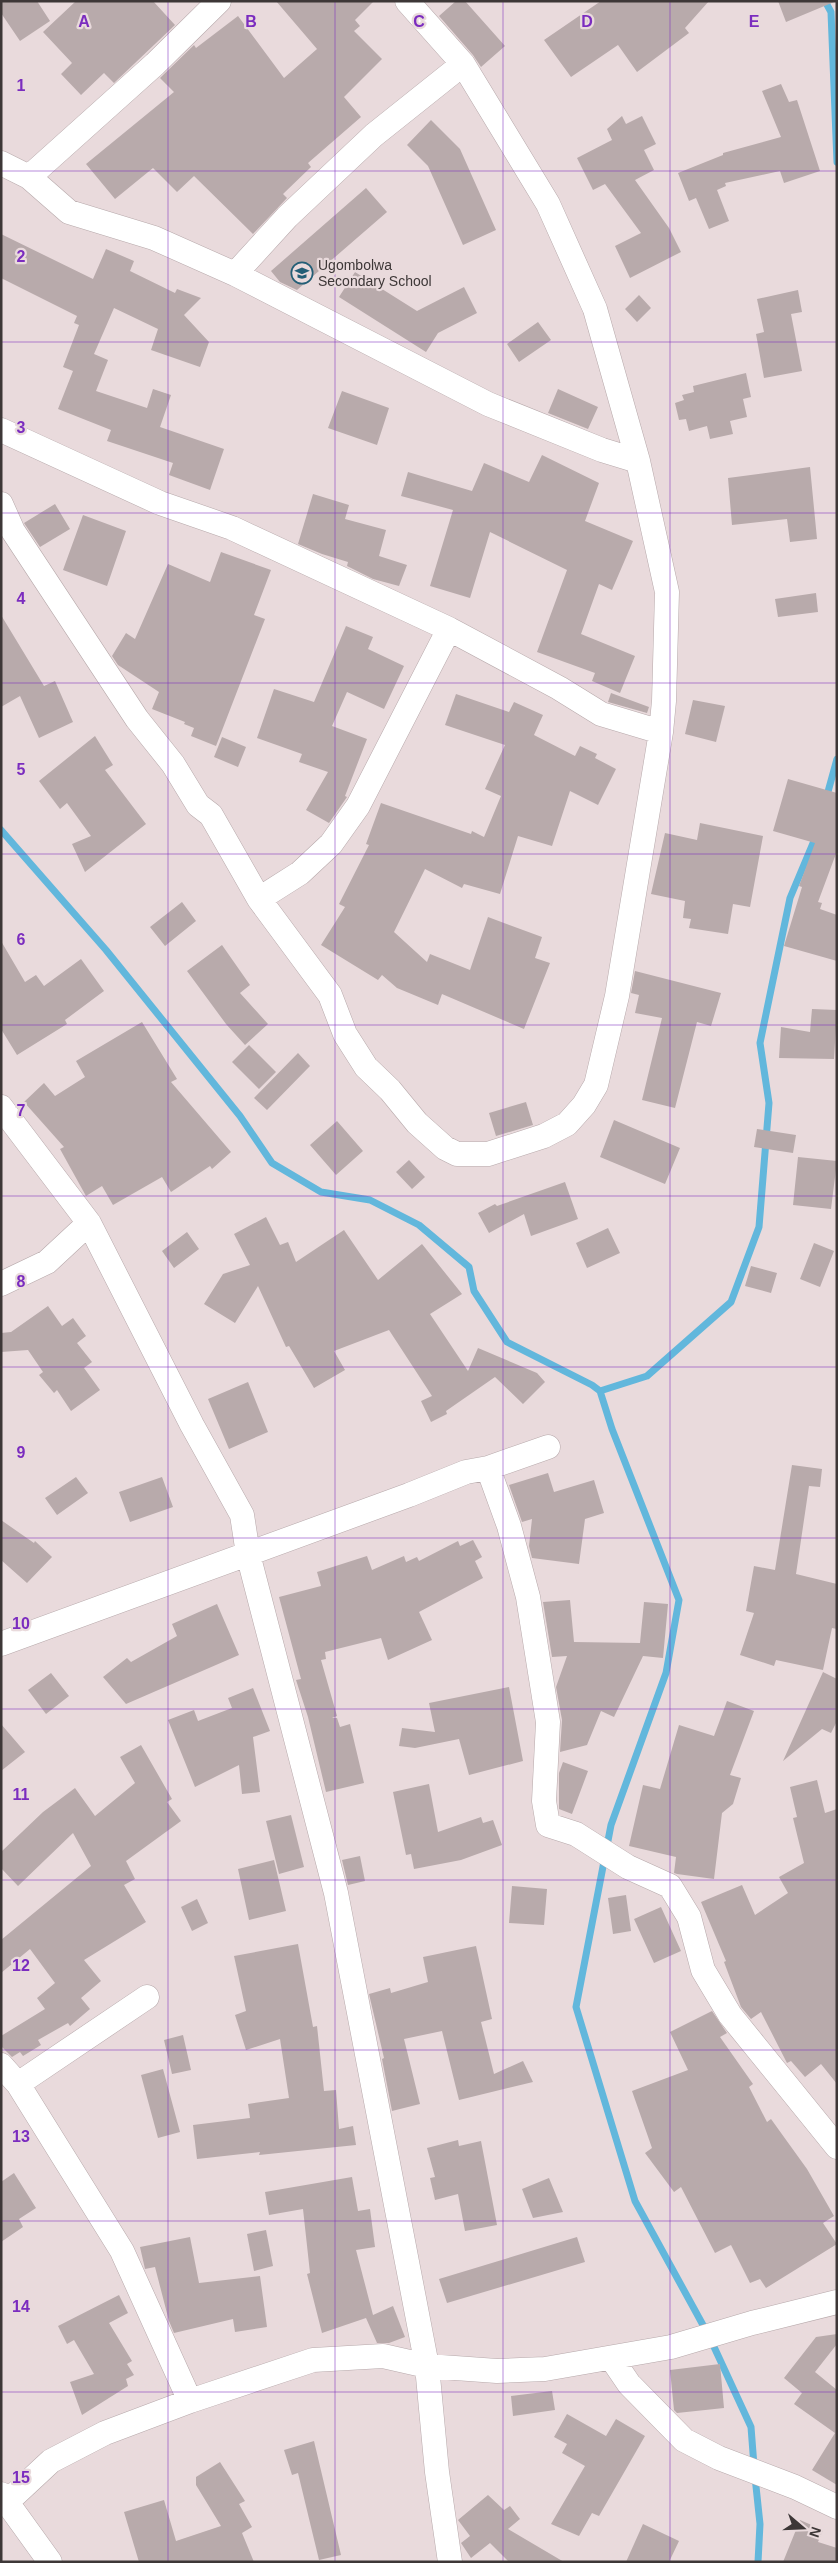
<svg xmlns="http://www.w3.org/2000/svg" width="838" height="2563" font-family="Helvetica,sans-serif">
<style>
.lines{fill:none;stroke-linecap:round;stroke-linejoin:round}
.stream{stroke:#62b7dc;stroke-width:7}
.building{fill:#b8aaab}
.minor-casing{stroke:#b7a9ab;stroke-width:25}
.minor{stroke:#fff;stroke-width:24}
.grid{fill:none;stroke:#7b2cbf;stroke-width:1;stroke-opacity:0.55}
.labels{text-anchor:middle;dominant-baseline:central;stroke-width:4.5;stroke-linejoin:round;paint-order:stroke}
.poi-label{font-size:14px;fill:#3d3737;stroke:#e9dadc;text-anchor:start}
.grid-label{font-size:16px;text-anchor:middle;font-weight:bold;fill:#7b2cbf;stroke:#e9dadc;stroke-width:4.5;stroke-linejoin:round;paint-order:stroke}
</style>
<rect width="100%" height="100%" fill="#e9dadc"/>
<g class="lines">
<path class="stream" d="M825 1 831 12 837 162
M826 799 837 759
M1 830 106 950 240 1116 272 1163 321 1192 370 1200 419 1225 469 1267 474 1291 507 1342 592 1385 600 1391 612 1429 679 1600 666 1673 611 1825 576 2007 635 2201 709 2336 751 2427 754 2466
M600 1391 647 1376 731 1302 759 1227 769 1103 760 1043 790 898 816 836
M755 2477 760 2524 758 2562"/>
</g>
<path class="building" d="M1 1H37L50 21 20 41 1 13Z
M76 1H153L175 25 114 83 104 73 81 95 61 74 72 63 43 32Z
M276 1H374L355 20 360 26 354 31 382 59 344 97 361 117 308 163 311 167 283 194 287 198 253 234 194 176 177 192 153 168 115 199 86 164 174 92 160 78 194 45 196 48 238 16 284 78 317 49Z
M456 1H465L505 46 481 67 473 55 439 16Z
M601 1H709L685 28 689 33 637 72 618 45 571 77 544 40Z
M778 1H834V2L786 22Z
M781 84 789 102 797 100 820 171 784 183 780 171 725 183 726 186 717 190 729 221 709 229 696 198 689 201 678 173 723 155V153L781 137 762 91Z
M622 116 626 124 642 116 656 144 644 150 654 170 635 180 669 228 681 252 630 278 615 246 641 233 605 184 593 190 577 158 612 140 607 129Z
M431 120 460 149 496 230 463 245 428 166 407 145Z
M366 188 387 212 297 290 280 282 271 271Z
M1 234 93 279 106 249 134 261 130 271 175 293 177 289 201 298 184 315 209 342 200 367 151 350 158 329 114 308 94 354 108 360 96 391 147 408 153 389 171 395 160 427 224 449 210 490 169 475 173 463 107 441 111 430 58 409 73 371 63 367 79 325 74 323 77 316 1 278Z
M355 272 417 311 464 287 477 313 438 333 426 352 339 297Z
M798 290 802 312 791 314 802 371 764 378 756 334 764 332 757 299Z
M639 295 651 308 637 322 625 309Z
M538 322 551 340 519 362 507 344Z
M746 373 751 397 743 399 747 417 730 421 733 434 710 439 707 426 689 431 686 419 679 420 675 403 684 400 682 395 694 392 693 386Z
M558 389 598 407 588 429 548 413Z
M342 391 389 408 377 445 328 428Z
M542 455 599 483 585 521 633 541 612 590 599 584 581 634 635 656 620 693 592 681 595 673 537 652 567 570 490 532 470 598 430 586 453 510 401 496 408 472 472 491 484 463 529 482Z
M810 467 817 539 790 542 787 519 732 525 728 478Z
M313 494 349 505 345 519 386 530 379 556 407 565 399 586 373 579 347 566 348 562 322 554 298 544Z
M55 504 70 529 40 547 24 523Z
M83 515 126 531 107 586 63 570Z
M221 552 271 570 254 615 265 619 216 746 191 736 194 728 184 724 185 722 152 709 159 692 118 665 112 656 126 633 135 639 168 564 210 582Z
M816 593 818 612 778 617 775 599Z
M1 615 44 686 55 681 73 722 39 738 20 696 1 707Z
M346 626 373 637 368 649 404 666 384 709 347 692 332 726 367 739 345 796 347 797 329 823 306 810 328 772 299 762 302 754 257 738 274 689 314 702Z
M611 693 649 707 647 713 608 702Z
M456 694 509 712 514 702 543 715 534 735 575 756 580 746 597 754 595 758 616 769 598 805 570 791 552 846 518 836 500 894 464 884 462 888 425 869 394 932 427 962 430 954 470 970 488 917 542 937 535 958 550 963 524 1029 442 994 438 1005 397 988 382 975 378 980 321 945 345 907 339 904 369 845 366 844 381 803 471 834 472 831 484 837 501 796 485 789 505 745 445 725Z
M693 700 725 706 716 742 685 734Z
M95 736 113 765 105 770 146 824 85 872 72 844 91 836 67 803 60 809 39 781Z
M222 737 246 747 238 767 214 757Z
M788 779 837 793V851L818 902 822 903 820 909 837 915V961L784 946 802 887 799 886 815 843 773 831Z
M700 823 763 836 750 907 733 904 728 934 689 928 691 919 683 918 685 901 651 894 665 833 697 840Z
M182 902 196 921 165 946 150 927Z
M1 941 25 982 36 975 44 986 81 959 104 991 65 1020 67 1024 17 1055 1 1029Z
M222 945 250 985 240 993 268 1024 245 1045 226 1024 187 971Z
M635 971 721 993 711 1026 697 1022 675 1108 642 1100 662 1018 635 1013 639 995 631 993Z
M812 1009 837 1010 834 1059 779 1058 781 1027 810 1032Z
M142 1022 177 1079 171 1082 231 1152 212 1169 210 1166 171 1192 162 1177 113 1205 102 1186 86 1196 60 1149 64 1147 24 1102 44 1083 55 1096 85 1077 76 1061Z
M249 1045 276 1072 259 1089 232 1062Z
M298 1053 310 1066 267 1110 254 1098Z
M526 1102 533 1125 496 1136 489 1113Z
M614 1120 680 1148 665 1184 600 1157Z
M337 1121 363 1151 336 1175 310 1145Z
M757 1129 796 1135 793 1153 754 1147Z
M798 1157 837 1161 831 1209 793 1205Z
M409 1160 425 1177 412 1189 396 1172Z
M565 1182 578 1219 531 1236 524 1214 489 1233 478 1213 495 1204 497 1206Z
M266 1217 280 1245 288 1242 296 1262 344 1230 378 1280 422 1244 462 1294 430 1314 468 1371 478 1348 537 1373 545 1382 523 1404 495 1377 446 1411 447 1414 431 1422 421 1401 432 1396 389 1330 334 1351 345 1370 314 1388 289 1346 286 1347 258 1286 235 1323 204 1304 223 1274 250 1265 234 1234Z
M608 1228 620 1253 587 1268 576 1243Z
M187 1232 199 1249 174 1268 162 1251Z
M814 1243 834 1251 820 1287 800 1279Z
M751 1266 777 1273 771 1293 745 1286Z
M48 1306 62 1326 73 1318 86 1336 77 1343 92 1362 84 1368 100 1390 71 1411 57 1390 54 1393 39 1375 43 1372 28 1350 1 1352V1333L11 1332Z
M248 1382 268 1432 229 1449 208 1399Z
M792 1465 822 1469 820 1487 809 1486 796 1574 837 1584V1629L832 1628 823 1670 776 1660 774 1666 740 1655 754 1613 746 1611 754 1566 775 1570Z
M548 1473 554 1492 594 1480 604 1513 585 1519 579 1564 532 1558 529 1546 532 1519 522 1522 509 1485Z
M76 1477 88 1493 57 1515 45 1498Z
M162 1477 173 1507 130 1522 119 1492Z
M1 1520 34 1543 35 1541 52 1557 27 1583 1 1560Z
M473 1540 482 1557 475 1561 483 1578 419 1612 432 1640 388 1660 381 1638 325 1652 326 1659 321 1660 337 1716 332 1718H337L340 1727 350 1724 364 1783 326 1792 308 1717 296 1680 301 1679 279 1597 321 1586 317 1572 367 1556 372 1570 404 1556 406 1562 417 1557 419 1561 458 1541 460 1546Z
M570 1600 574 1642 640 1643 644 1602 668 1604 663 1658 643 1656 614 1717 601 1711 587 1745 560 1752 562 1720 556 1687 567 1656 552 1657 543 1602Z
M217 1604 239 1655 126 1704 103 1677 127 1658 131 1662 177 1636 172 1624Z
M823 1672 837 1679V1721L831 1733 822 1729 783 1761Z
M51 1673 69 1696 46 1714 28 1690Z
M509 1687 523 1761 469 1775 459 1739 415 1748 399 1746 402 1728 435 1732 429 1703Z
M253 1688 270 1731 253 1737 260 1792 242 1794 239 1765 195 1787 168 1720 194 1710 198 1721 232 1708 228 1698Z
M727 1701 754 1711 730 1775 741 1778 733 1804 722 1813 714 1879 677 1874 674 1873 676 1857 629 1846 643 1785 660 1789 679 1725 714 1736Z
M1 1724 25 1752 1 1771Z
M141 1745 172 1799 167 1802 181 1821 126 1861 135 1879 124 1885 146 1922 84 1960 101 1981 81 1998 90 2009 70 2026 68 2023 38 2040 41 2045 23 2056 20 2052 12 2057 1 2046V2036L45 2009 37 1998 55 1983 30 1949 1 1973V1940L91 1866 73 1833 18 1886 1 1868V1852L43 1812 75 1788 95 1816 135 1783 120 1757Z
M563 1762 588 1771 572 1814 559 1809V1773Z
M817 1780 825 1813 837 1809V2084L821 2064 805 2077 791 2061 787 2063 761 2012 751 2019 741 2007 724 1962 726 1961 701 1902 742 1885 755 1915 788 1893 779 1877 804 1863 793 1818 797 1817 790 1787Z
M429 1784 438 1832 481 1817 483 1823 493 1820 502 1845 461 1860 414 1869 411 1854 406 1855 393 1792Z
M291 1815 304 1867 279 1874 266 1821Z
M360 1856 365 1881 348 1885 342 1860Z
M274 1860 286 1911 249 1920 238 1869Z
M512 1886 547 1889 544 1925 509 1923Z
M626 1895 631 1931 613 1934 608 1898Z
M197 1899 208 1923 192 1931 181 1907Z
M661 1907 681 1951 654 1963 634 1919Z
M298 1944 313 2027 317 2026 324 2091 336 2090 339 2129 353 2126 356 2145 259 2155 260 2152 197 2159 193 2125 250 2118 248 2104 289 2098 280 2039 246 2050 235 2015 246 2011 234 1956Z
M476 1946 492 2019 481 2022 494 2074 523 2061 533 2082 459 2100 442 2031 404 2039 420 2104 392 2111 382 2059 384 2058 369 1994 390 1988 391 1993 428 1982 423 1957Z
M712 2011 727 2033 720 2037 753 2084 749 2087 767 2122 771 2119 807 2169 834 2216 823 2223 837 2244 766 2288 760 2279 750 2283 731 2245 715 2253 681 2187 674 2192 645 2153 652 2148 632 2091 688 2070 670 2032Z
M183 2035 191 2070 172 2074 164 2040Z
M163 2069 180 2132 158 2138 141 2075Z
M458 2140 459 2146 481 2141 497 2225 465 2231 458 2194 435 2200 430 2178 435 2177 427 2148Z
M14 2173 36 2208 19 2219 23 2227 1 2242V2182Z
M352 2177 358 2211 370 2209 375 2247 356 2250 373 2315 393 2306 405 2337 389 2343H377L366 2318 322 2333 307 2274 310 2273 303 2209 269 2215 265 2192Z
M549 2178 563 2212 533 2218 522 2189Z
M266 2230 273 2266 254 2271 247 2234Z
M190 2237 199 2283 260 2276 267 2327 235 2332 233 2319 174 2333 169 2321 155 2267 145 2269 140 2247Z
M577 2237 585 2262 447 2303 439 2279Z
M119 2295 128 2313 109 2323 132 2361 127 2364 134 2375 126 2379 128 2386 82 2415 70 2382 94 2374 74 2340 67 2344 58 2326Z
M837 2334V2344L815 2372 837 2390V2485L812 2470 835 2433 794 2404 802 2393 784 2378 816 2337Z
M720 2364 724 2408 677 2413 674 2410 670 2370Z
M552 2391 555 2410 513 2416 511 2396Z
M567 2414 606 2436 616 2419 645 2436 599 2516 592 2513 579 2536 551 2524 585 2466 562 2453 567 2444 554 2437Z
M314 2441 341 2555 319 2560 298 2473 292 2475 284 2450Z
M220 2462 245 2501 239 2504 252 2527 242 2533 254 2562H139L124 2512 164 2500 176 2541 221 2526 196 2485V2477Z
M488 2495 504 2510 510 2506 520 2519 508 2529 564 2562H509L490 2543 471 2558 461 2543 470 2536 458 2520Z
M800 2520 823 2530 818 2542 837 2548V2562H783Z
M643 2524 679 2541 669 2562H626Z"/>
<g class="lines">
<g class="minor-casing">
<path id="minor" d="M1 163 29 177 69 212 154 238 235 274 488 404 602 450 638 461
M29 177 155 64 219 1
M235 274 287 217 374 135 463 64
M1 430 160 503 232 528 449 629 559 688 601 714 661 732
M1 504 13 531 137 719 173 764 198 805 211 815 259 899 330 995 345 1034 366 1067 390 1090 417 1123 445 1148 457 1154H488L544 1136 567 1124 584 1105 596 1085 617 996 661 732 664 701 667 592 638 461 595 309 548 204 463 64 407 1
M259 899 300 873 331 844 358 806 449 629
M1 1107 89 1223 192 1425 242 1515 248 1554 336 1893 427 2366 437 2472 450 2562
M1 1284 47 1262 89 1223
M488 1468 509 1526 528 1597 548 1722 544 1801 548 1825 576 1834 628 1867 670 1886 689 1917 703 1970 730 2015 837 2147
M1 1644 409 1495 466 1472 488 1468 548 1447
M1 2065 18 2084 122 2251 190 2401
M18 2084 147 1997
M612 2359 629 2384 684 2440 719 2458 795 2487 837 2507
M1 2494 50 2562
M7 2502 51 2461 105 2433 190 2401 313 2360 383 2356 427 2366 497 2371 545 2369 671 2347 752 2323 837 2302"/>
</g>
<use href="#minor" class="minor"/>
</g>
<path class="grid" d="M168 1V2562M335 1V2562M503 1V2562M670 1V2562M1 171H837M1 342H837M1 513H837M1 683H837M1 854H837M1 1025H837M1 1196H837M1 1367H837M1 1538H837M1 1709H837M1 1880H837M1 2050H837M1 2221H837M1 2392H837"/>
<defs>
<g id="school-ring" transform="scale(1.125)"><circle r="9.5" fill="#e9dadc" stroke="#235e76" stroke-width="1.5"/><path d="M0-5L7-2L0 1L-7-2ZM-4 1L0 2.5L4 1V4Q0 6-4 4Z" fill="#235e76"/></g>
</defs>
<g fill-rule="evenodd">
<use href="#school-ring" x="302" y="273"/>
</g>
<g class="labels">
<g class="poi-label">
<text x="318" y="265">Ugombolwa<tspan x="318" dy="16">Secondary School</tspan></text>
</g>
</g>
<g class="grid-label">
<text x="84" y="27">A</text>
<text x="251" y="27">B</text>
<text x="419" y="27">C</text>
<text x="587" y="27">D</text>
<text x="754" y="27">E</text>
<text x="21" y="91">1</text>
<text x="21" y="262">2</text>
<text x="21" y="433">3</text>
<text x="21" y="604">4</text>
<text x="21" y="775">5</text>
<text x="21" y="945">6</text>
<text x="21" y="1116">7</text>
<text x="21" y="1287">8</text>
<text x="21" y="1458">9</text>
<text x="21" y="1629">10</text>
<text x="21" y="1800">11</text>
<text x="21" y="1971">12</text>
<text x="21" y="2142">13</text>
<text x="21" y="2312">14</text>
<text x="21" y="2483">15</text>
</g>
<rect width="838" height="2563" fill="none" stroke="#3d3737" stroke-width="5"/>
<g transform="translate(803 2528) rotate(109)" stroke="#e9dadc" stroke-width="4" paint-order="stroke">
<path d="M0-4L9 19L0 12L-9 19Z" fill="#3d3737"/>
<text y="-8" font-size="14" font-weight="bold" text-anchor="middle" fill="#3d3737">N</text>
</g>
</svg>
